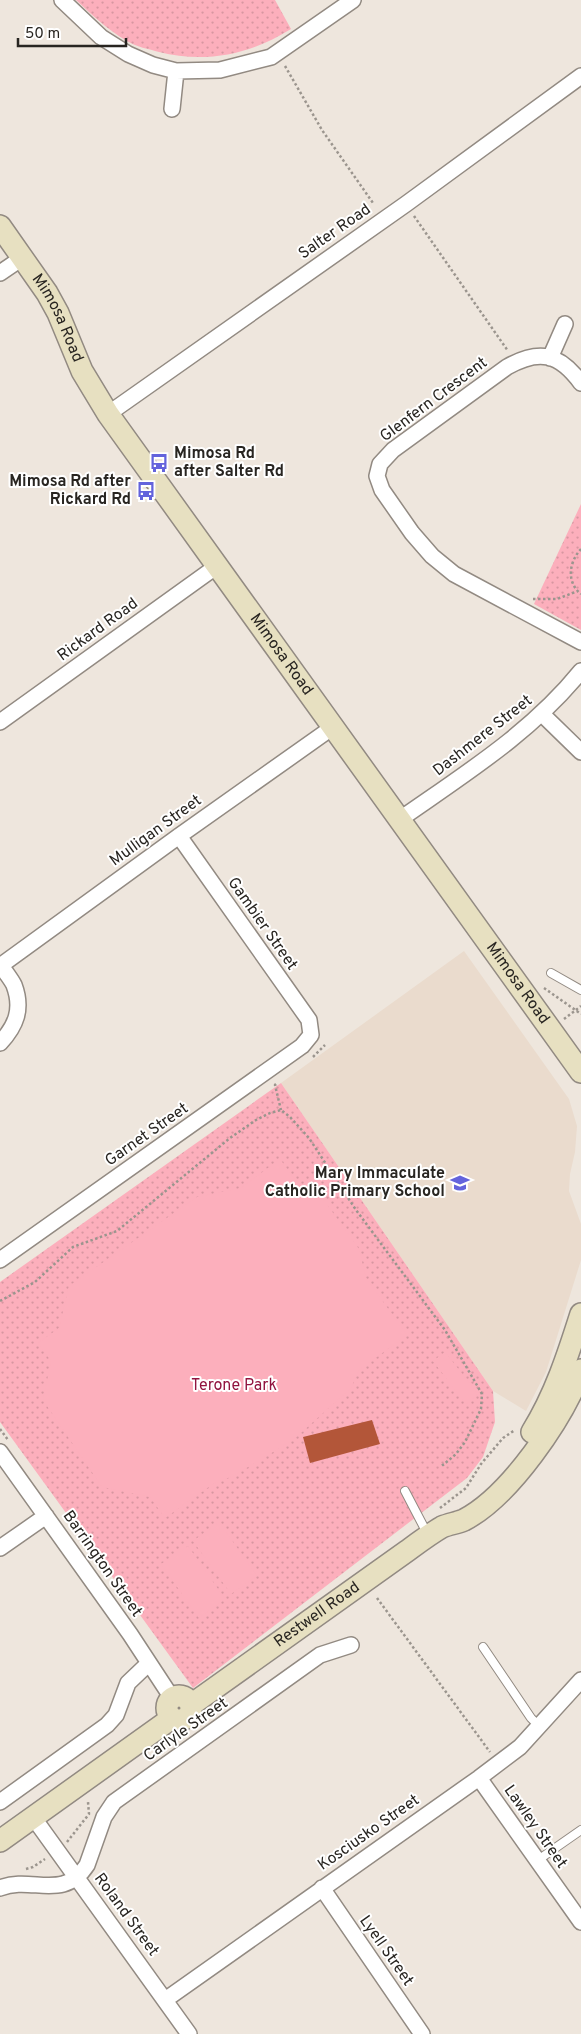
<svg xmlns="http://www.w3.org/2000/svg" width="581" height="2034" font-family="Overpass,sans-serif">
<style>
.built{fill:#eadbcd}
.grass{fill:url(#grass-dots)}
.pitch{fill:#fcafbc}
.building{fill:#b35639}
.lines{fill:none;stroke-linecap:round;stroke-linejoin:round}
.lane-casing{stroke:#928a82;stroke-width:10}
.street-casing{stroke:#928a82;stroke-width:18}
.secondary-casing{stroke:#928a82;stroke-width:24}
.path{stroke:#9b958e;stroke-width:2.5;stroke-dasharray:2.5 2.5;stroke-linecap:butt}
.lane{stroke:#fff;stroke-width:8}
.street{stroke:#fff;stroke-width:15}
.secondary{stroke:#e7e0c1;stroke-width:21}
.labels{text-anchor:middle;dominant-baseline:central;stroke-width:4;stroke-linejoin:round;paint-order:stroke}
.street-label{font-size:16px;fill:#282521;stroke:#fff}
.poi-label{font-size:16px;font-weight:bold;fill:#282521;stroke:#fff;text-anchor:end}
.park-label{font-size:16px;fill:#91143f;stroke:#fff}
</style>
<defs>
<pattern id="grass-dots" width="8" height="8" patternUnits="userSpaceOnUse" patternTransform="scale(1.25)"><rect width="8" height="8" fill="#fcafbc"/><path d="M2 2h.1M6 6h.1" fill="none" stroke="#d896a1" stroke-width="1.8" stroke-linecap="round"/></pattern>
</defs>
<rect width="100%" height="100%" fill="#eee6dd"/>
<path class="built" d="M464 951 569 1099 577 1126 575 1152 570 1174 569 1191 581 1224V1260L546 1372 526 1411 493 1391 281 1083Z"/>
<path class="grass" d="M76 0H275L291 29C251 54 206 64 159 52 149 49 136 47 127 41 108 30 92 15 76 0Z
M581 504V630L534 604Z
M281 1083 493 1391 495 1422 483 1457 467 1478 193 1688 0 1422V1282Z"/>
<path class="pitch" d="M280 1159 303 1191 323 1199 359 1249 366 1278 407 1335 359 1370 351 1388 293 1440 233 1476 213 1484 165 1518 150 1497 102 1487 43 1400 51 1361 38 1343 59 1328 69 1286 197 1197 241 1188Z
M445 1352 478 1394 466 1404 433 1361Z
M219 1522 257 1576 231 1594 193 1541Z
M188 1546 225 1599 199 1618 161 1564Z"/>
<path class="building" d="M372 1420 380 1444 310 1463 303 1437Z"/>
<g class="lines">
<g class="lane-casing">
<path id="lane" d="M551 973 581 990
M405 1491 428 1535
M483 1647 531 1718 540 1727
M538 1860 581 1830"/>
</g>
<g class="street-casing">
<path id="street" d="M62 0 101 37 128 54 153 65 176 71 220 70 271 57 353 0
M172 109 176 71
M0 273 22 258
M550 358 565 324
M581 383C559 353 539 349 507 367L393 450 380 464 377 476 382 490 412 533 432 556 454 574 581 642
M108 414 406 204 581 76
M542 714 581 752
M0 722 217 566
M399 820C463 775 531 733 581 671
M0 966 179 836 333 727
M0 1043C16 1026 23 1009 14 985 11 979 5 972 1 965
M0 1260 302 1046 311 1035 309 1020 179 836
M0 1452 130 1634 172 1698
M0 1548 46 1516
M479 1778 581 1922
M0 1802 107 1725 116 1715 128 1683 149 1663
M33 1817 189 2034
M0 1888C32 1875 63 1902 87 1865L104 1817 114 1802 320 1655 351 1645
M322 1888 422 2034
M165 2000 479 1778 520 1747 581 1680"/>
</g>
<g class="secondary-casing">
<g id="secondary">
<path id="s1" d="M0 226 47 293 58 313 82 371 108 414 581 1072"/>
<path d="M532 1432C555 1395 568 1355 581 1314"/>
<circle cx="179" cy="1708" r="12"/>
<path id="s2" d="M191 1705 407 1551C418 1543 430 1534 442 1527 449 1524 457 1523 464 1520 510 1496 563 1418 581 1370"/>
<path d="M0 1841 172 1718"/>
</g>
</g>
<path class="path" d="M285 66 322 130 373 203
M414 216 508 351
M581 549C569 562 566 582 581 594
M533 599H557L578 591
M544 988 581 1014
M564 1019 581 1006
M313 1057 325 1045
M276 1084 275 1085 281 1110
M0 1301 35 1282 73 1247 117 1231 230 1138 256 1120 270 1113 281 1110 290 1117 309 1138 356 1210 445 1330 482 1394 481 1409 465 1442 456 1454 443 1465 442 1463
M0 1429 8 1440
M440 1508 466 1488 481 1464 503 1438 515 1430
M377 1598 490 1752
M67 1842 89 1814 88 1802
M26 1869 33 1867 45 1859"/>
<use href="#lane" class="lane"/>
<use href="#street" class="street"/>
<use href="#secondary" class="secondary"/>
</g>
<defs>
<g id="bus-bare" transform="scale(1.5)"><path d="M-5-6H5V4H4V6H2V4H-2V6H-4V4H-5ZM-3.5-4V0h7V-4ZM-3.5 1.2v1.5H-2V1.2ZM2 1.2v1.5H3.5V1.2Z" fill="#6363dc" stroke="#fff" stroke-width="2.5" paint-order="stroke"/></g>
<g id="school-bare" transform="scale(1.5)"><path d="M0-5L7-2L0 1L-7-2ZM-4 1L0 2.5L4 1V4Q0 6-4 4Z" fill="#6363dc" stroke="#fff" stroke-width="2.5" paint-order="stroke"/></g>
</defs>
<g fill-rule="evenodd">
<use href="#bus-bare" x="159" y="463"/>
<use href="#bus-bare" x="146" y="491"/>
<use href="#school-bare" x="460" y="1183"/>
</g>
<g class="labels">
<g class="street-label">
<text transform="translate(335 232) rotate(-35)">Salter Road</text>
<text stroke="none"><textPath href="#s1" startOffset="109">Mimosa Road</textPath></text>
<text transform="translate(434 400) rotate(-37)">Glenfern Crescent</text>
<text transform="translate(98 630) rotate(-36)">Rickard Road</text>
<text stroke="none"><textPath href="#s1" startOffset="514">Mimosa Road</textPath></text>
<text transform="translate(483 736) rotate(-38)">Dashmere Street</text>
<text transform="translate(156 831) rotate(-36)">Mulligan Street</text>
<text transform="translate(262 924) rotate(55)">Gambier Street</text>
<text stroke="none"><textPath href="#s1" startOffset="919">Mimosa Road</textPath></text>
<text transform="translate(147 1135) rotate(-35)">Garnet Street</text>
<text transform="translate(102 1564) rotate(55)">Barrington Street</text>
<text stroke="none"><textPath href="#s2" startOffset="155">Restwell Road</textPath></text>
<text transform="translate(186 1730) rotate(-35)">Carlyle Street</text>
<text transform="translate(535 1827) rotate(55)">Lawley Street</text>
<text transform="translate(369 1833) rotate(-35)">Kosciusko Street</text>
<text transform="translate(126 1915) rotate(54)">Roland Street</text>
<text transform="translate(386 1951) rotate(55)">Lyell Street</text>
</g>
<g class="poi-label">
<text x="174" y="454" text-anchor="start">Mimosa Rd<tspan x="174" dy="18">after Salter Rd</tspan></text>
<text x="131" y="482">Mimosa Rd after<tspan x="131" dy="18">Rickard Rd</tspan></text>
<text x="445" y="1174">Mary Immaculate<tspan x="445" dy="18">Catholic Primary School</tspan></text>
</g>
<g class="park-label">
<text x="234" y="1386">Terone Park</text>
</g>
</g>
<path d="M18 38v8h108v-8" fill="none" stroke="#282521" stroke-width="2.5"/>
<text x="25" y="38" font-size="15" fill="#282521" stroke="#ffffff" stroke-width="4" paint-order="stroke">50 m</text>
</svg>
